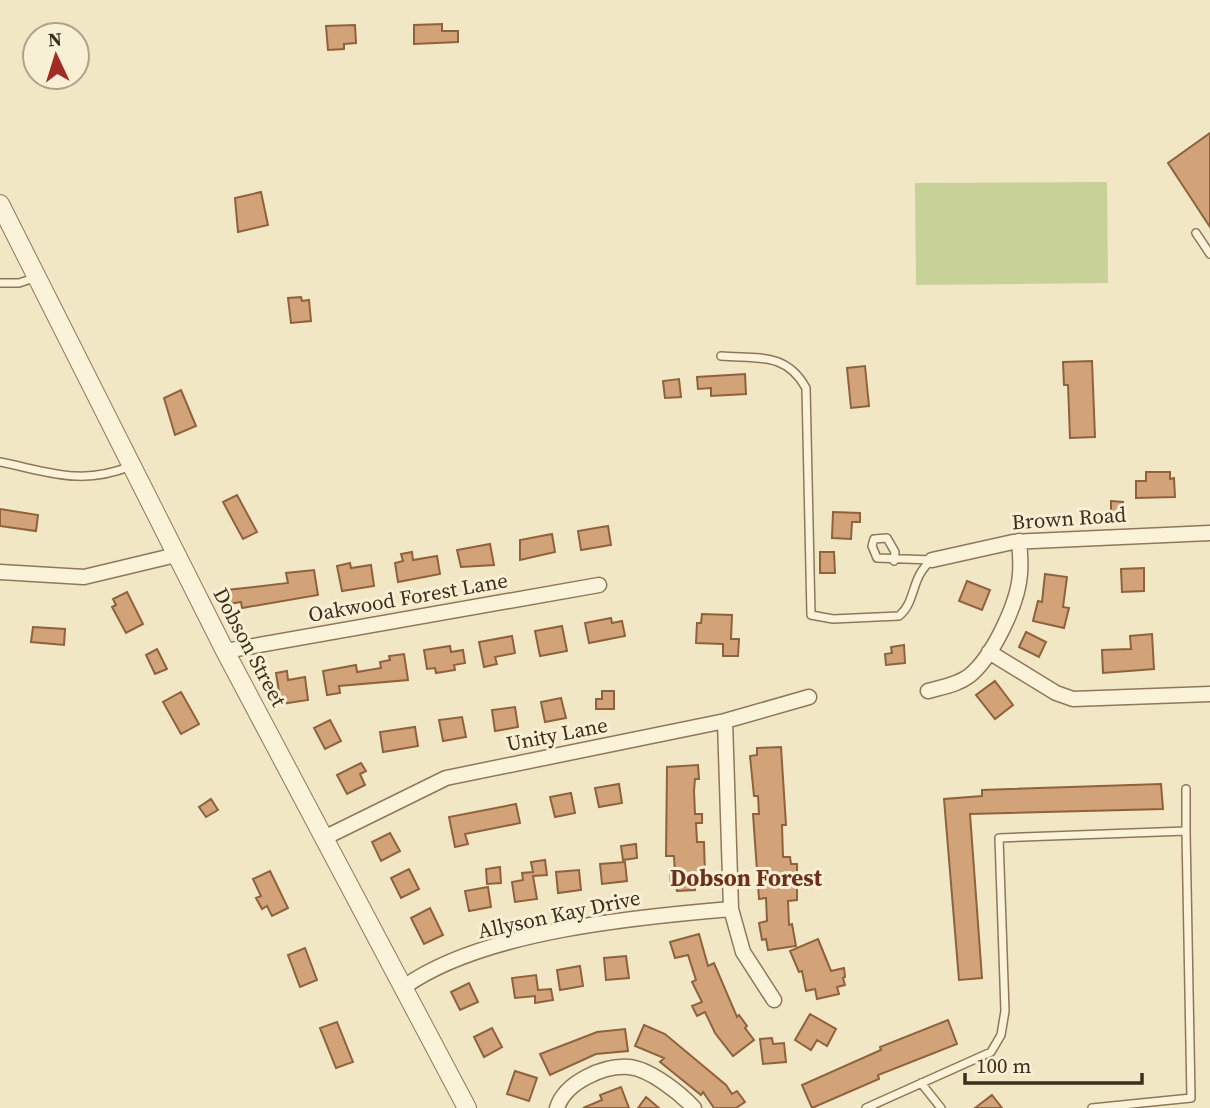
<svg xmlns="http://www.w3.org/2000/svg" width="1210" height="1108" font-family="'Source Serif 4',serif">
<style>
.green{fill:#c7d198}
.building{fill:#d2a378;stroke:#8f623d;stroke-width:2}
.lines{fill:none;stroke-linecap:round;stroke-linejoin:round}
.service-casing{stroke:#8e7859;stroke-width:10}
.minor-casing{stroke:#8e7859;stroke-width:17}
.tertiary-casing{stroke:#8e7859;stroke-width:20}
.service{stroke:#fbf3d9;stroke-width:7}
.minor{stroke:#fbf3d9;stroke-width:14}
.tertiary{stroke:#fbf3d9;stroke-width:18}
.labels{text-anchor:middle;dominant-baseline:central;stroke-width:6;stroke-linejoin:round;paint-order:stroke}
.street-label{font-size:21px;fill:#3d2f1e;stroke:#f8f0d5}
.neighbourhood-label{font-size:23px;font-weight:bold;fill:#6d301a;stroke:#f8f0d5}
</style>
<rect width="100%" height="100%" fill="#f1e7c5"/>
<path class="green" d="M1107 182 1108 283 916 285 915 183Z"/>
<path class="building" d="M442 24V31H458V42L414 44V25Z
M355 25 356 43 344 44V49L328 50 326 26Z
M1210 133V227L1168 163Z
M261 192 268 225 238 232 235 198Z
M301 297 302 301 309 300 311 321 291 323 288 298Z
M1092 361 1095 437 1070 438 1068 385H1064L1063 362Z
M865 366 869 406 851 408 847 368Z
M745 374 746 394 711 396V388L698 389 697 377Z
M679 379 681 397 665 398 663 381Z
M181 390 196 426 175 435 164 398Z
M1146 472H1170V479L1174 478 1175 497 1136 498V481H1146Z
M237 495 257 532 243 539 223 502Z
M1111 501 1123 502 1122 519H1111Z
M0 509 38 515 36 531 0 526Z
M833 512 860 513V522H852L851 539 832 538Z
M608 526 611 545 581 550 578 531Z
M552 534 555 552 520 560V540Z
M490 544 494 565 461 567 457 550Z
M412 552 413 560 437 556 440 574 398 582 395 563 403 561 401 554Z
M820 552H834L835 573H820Z
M350 563 351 568 371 565 374 586 342 591 337 566Z
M1144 568V591L1122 592 1121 569Z
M314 570 318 595 242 608 241 602 229 604 227 590 288 583 286 573Z
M1045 574 1067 577 1063 607 1069 608 1064 628 1033 621 1038 601 1042 602Z
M967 581 990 590 982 610 959 601Z
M127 592 143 624 126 633 112 607 116 605 113 599Z
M702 614 732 615 731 639H739L738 656H723V644L696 643 697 623H701Z
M611 618 612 623 622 621 625 636 589 643 585 623Z
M562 626 567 651 540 656 535 631Z
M33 627 65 629 64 645 31 642Z
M1026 632 1046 642 1039 657 1019 647Z
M1152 634 1154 669 1103 673 1102 650 1131 649 1130 636Z
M512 636 515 653 495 657 497 664 484 667 479 642Z
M904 645 905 663 886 665 885 654 892 653 891 647Z
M450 646 451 652 463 650 465 663 454 665 455 670 436 673 435 668 427 669 424 650Z
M157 649 167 669 155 674 146 655Z
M404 654 408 680 339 686 340 693 327 695 323 671 356 665 357 672 381 668 380 662 390 660 389 656Z
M287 671 288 680 305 677 308 700 281 704 276 673Z
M995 681 1013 705 995 719 976 695Z
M602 691H614V709H596V699H602Z
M181 692 199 724 181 734 163 702Z
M561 698 566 718 545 722 541 702Z
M515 707 518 727 495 731 492 710Z
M462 717 466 737 443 741 439 720Z
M330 720 341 741 325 749 314 728Z
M415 727 418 746 383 752 380 732Z
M781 747 786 825H782L783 857H790L791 864H797V900L788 901 789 925 792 924 796 946 768 950 766 939 762 940 759 923 767 921 766 898 759 899 753 814H759L758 796H754L750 756 757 755V748Z
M361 763 366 771 360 774 365 785 347 794 337 775Z
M698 765 699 779H695L694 791 695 814H702V823H696L697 842H704L705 874 694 875 695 890 677 891 676 885H670V875H675L674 856H666L667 767Z
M619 784 622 803 599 807 595 788Z
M1161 784 1163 809 970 814 982 978 959 980 944 799 982 796V790Z
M571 793 575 813 555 817 550 797Z
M211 799 218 810 206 817 199 807Z
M516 804 520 823 465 834 468 844 455 847 449 817Z
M390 833 400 851 381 861 372 842Z
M636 844 637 858 623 860 621 846Z
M545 860 547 875 533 876 537 899 515 902 512 882 523 880 522 873 533 872 531 862Z
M625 862 627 881 602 884 600 864Z
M500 867 501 883 487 884 486 869Z
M409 869 419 889 401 898 391 878Z
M579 870 581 890 558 893 556 872Z
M270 871 288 908 272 916 267 906 262 909 256 898 261 896 253 879Z
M488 887 491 907 469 911 465 891Z
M430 908 443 935 424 944 411 918Z
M699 934 708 966 714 963 737 1017 739 1015 747 1026 745 1028 754 1040 733 1056 715 1033 705 1012 697 1016 692 1006 702 1002 692 982 696 980 688 955 675 958 670 942Z
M818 939 831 971 844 968 845 977 843 978 845 985 837 987 839 994 817 999 815 989 806 991 802 971 799 972 790 951Z
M305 948 317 980 300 987 288 955Z
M626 956 629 978 606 980 604 958Z
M580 966 583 986 560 990 557 970Z
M536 975 538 990 551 989 553 1000 535 1003V996L515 998 512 978Z
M469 983 478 1002 460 1010 451 992Z
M810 1014 836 1029 827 1046 817 1040 811 1050 795 1040Z
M948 1020 957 1044 878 1075 879 1079 812 1108 802 1085 881 1050 880 1047Z
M337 1022 353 1062 336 1068 320 1028Z
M644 1025 665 1034 726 1085 732 1094 737 1091 745 1102 736 1108H714L703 1092 701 1095 660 1062 664 1058 635 1046Z
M492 1028 502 1047 484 1057 474 1037Z
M625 1029 628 1051 596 1054 550 1075 540 1054 597 1032Z
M772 1038 773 1044 784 1043 786 1062 763 1064 760 1039Z
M515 1071 537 1078 529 1101 507 1094Z
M621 1087 629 1108H583L602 1100 600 1095Z
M992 1095 1002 1108H975Z
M646 1097 659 1108H638Z"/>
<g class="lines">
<g class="service-casing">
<path id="service" d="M1196 233 1210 254
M0 283H19L37 277
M721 356C758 359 786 352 806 388L811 615 833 619 899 616C917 601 910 577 932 560
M0 462C50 472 81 486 131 466
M894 561 895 552 887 538 874 539 872 546 877 558 932 560
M1186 831V789
M921 1083 941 1108
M866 1108 991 1052 1001 1035 1005 1011 999 838 1186 831 1191 1098 1092 1108"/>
</g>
<g class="minor-casing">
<path id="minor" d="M932 560 1013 542 1210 533
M0 572 84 577 176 555
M225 651 599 585
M989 652 1056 693 1073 699 1210 694
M928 691C942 687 957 685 969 676 992 658 1018 604 1020 574 1021 564 1020 552 1019 541
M725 721 731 909 743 952 774 1000
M324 838 446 778 725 721 809 697
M404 987C482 931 636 917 731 909
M557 1108C565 1082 604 1065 629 1067 650 1069 680 1093 694 1108"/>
</g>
<g class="tertiary-casing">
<path id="tertiary" d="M0 204 225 651 467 1108"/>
</g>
<use href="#service" class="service"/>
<use href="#minor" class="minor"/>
<use href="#tertiary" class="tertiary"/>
</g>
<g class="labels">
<g class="street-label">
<text transform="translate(1069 518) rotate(-4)">Brown Road</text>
<text transform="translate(408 597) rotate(-10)">Oakwood Forest Lane</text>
<text transform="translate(250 647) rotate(62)">Dobson Street</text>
<text transform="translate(557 734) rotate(-11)">Unity Lane</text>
<text transform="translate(559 914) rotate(-12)">Allyson Kay Drive</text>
</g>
<g class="neighbourhood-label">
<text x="746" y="878">Dobson Forest</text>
</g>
</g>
<g transform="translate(56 56) rotate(356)"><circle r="33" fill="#f8f0d5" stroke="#ada38c" stroke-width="2"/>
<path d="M0-5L12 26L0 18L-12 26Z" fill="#a22b25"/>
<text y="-10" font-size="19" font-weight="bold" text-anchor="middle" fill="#3d2f1e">N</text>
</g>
<path d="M965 1073v10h177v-10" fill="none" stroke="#3d2f1e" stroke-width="3.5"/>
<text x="976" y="1073" font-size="21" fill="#3d2f1e" stroke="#f8f0d5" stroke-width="5" paint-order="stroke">100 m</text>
</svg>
